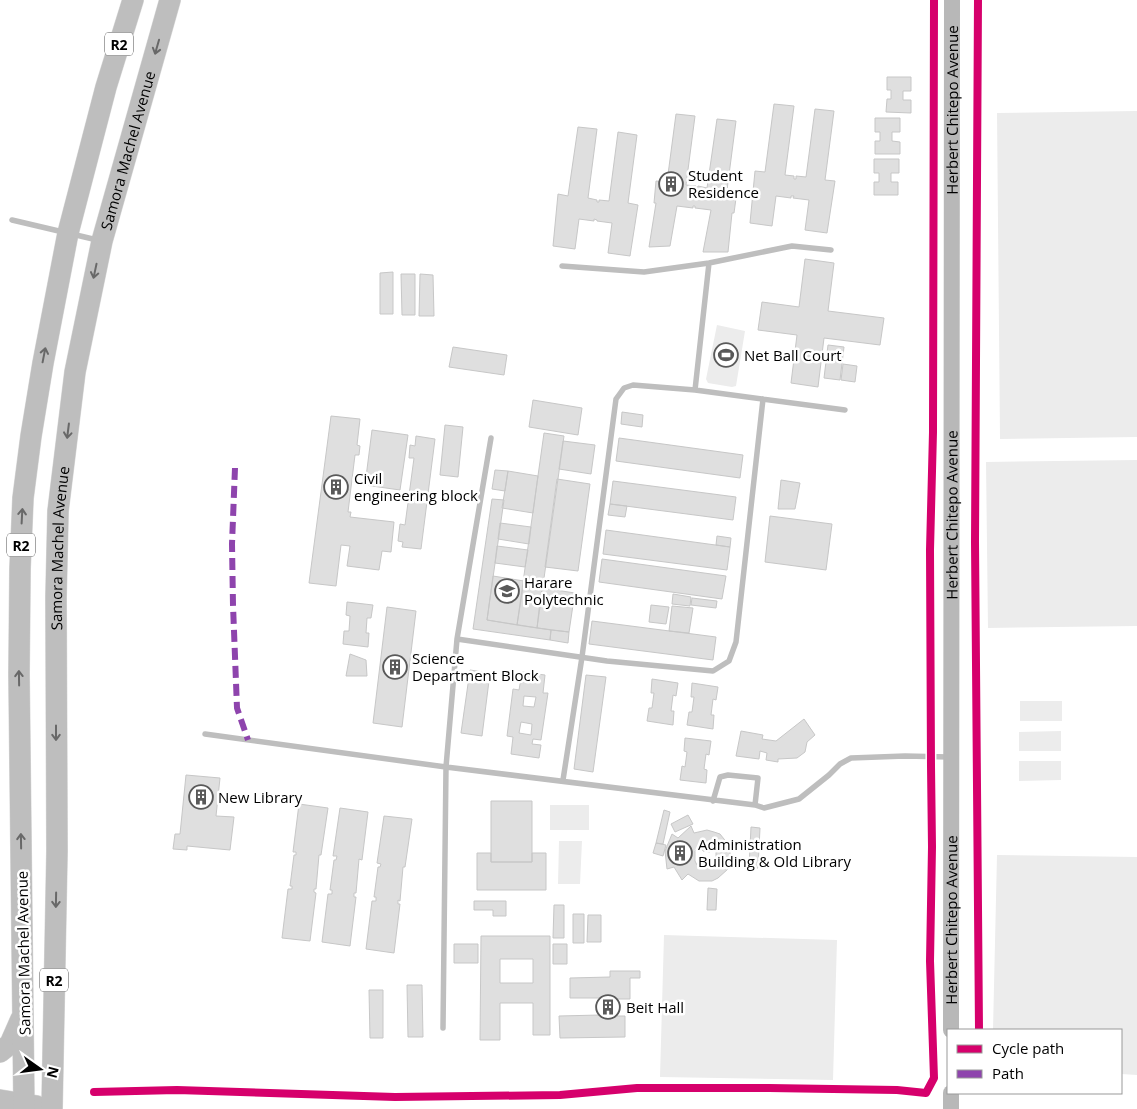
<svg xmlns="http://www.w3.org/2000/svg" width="1137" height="1109" font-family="'Open Sans',sans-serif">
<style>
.green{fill:#ececec}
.building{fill:#dfdfdf;stroke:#c7c7c7;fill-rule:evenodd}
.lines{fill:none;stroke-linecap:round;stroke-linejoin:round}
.highway-casing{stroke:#dbdbdb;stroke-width:22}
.lane{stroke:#bebebe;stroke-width:5.5}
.secondary{stroke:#b8b8b8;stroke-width:16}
.highway{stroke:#bebebe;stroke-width:21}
.quiet{stroke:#8e44ad;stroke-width:6;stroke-dasharray:12 6;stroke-linecap:butt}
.cycleway-casing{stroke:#fff;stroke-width:11}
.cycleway{stroke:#d6006c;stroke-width:8}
.oneway{stroke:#686868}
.labels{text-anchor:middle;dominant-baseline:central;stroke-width:5;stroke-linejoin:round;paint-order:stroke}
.shield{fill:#fff;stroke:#4c4c4c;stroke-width:1}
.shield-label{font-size:14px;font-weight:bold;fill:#000}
.street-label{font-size:15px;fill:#000;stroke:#fff}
.poi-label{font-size:15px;fill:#000;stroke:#fff;text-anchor:start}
</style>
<rect width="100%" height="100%" fill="#fff"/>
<path class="green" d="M1137 111V437L1000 439 997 113Z
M717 325 745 331 736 386 732 387 708 383 706 379Z
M1137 460V626L988 628 986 462Z
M1020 701H1062V721H1020Z
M1061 731V751H1019V732Z
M1019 761H1061V780L1019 781Z
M550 805H589V830H550Z
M559 841H582L580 884H558Z
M997 855 1137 857V1075L1121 1074V1030H993Z
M664 935 837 940 833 1080 660 1077Z"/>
<path class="building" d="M887 77H911V91H903V100H911V113L886 112 887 99H891V90H887Z
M774 104 794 106 785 175 794 176V179H796V176L806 177 815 109 834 111 825 180 835 181 827 233 805 230 809 200 793 198 794 196H791V198L776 196 772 226 750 223 755 171 765 172Z
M676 114 695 116 686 185 696 186 695 189H697L698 186 707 188 717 119 736 121 727 190 737 191 734 213H732L728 252H703L711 210 695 208V206H693V208L677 206 670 246 649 247 656 203H654L656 181 667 182Z
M875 118H900V132H892V141L900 142V154H875V141H880V132H875Z
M578 127 597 129 588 198 597 200V202H599V200L609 201 618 132 637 135 628 203 638 205 630 256 608 253 612 223 597 221V220L594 219V221L579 219 575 249 553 246 558 194 568 196Z
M874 159H899V173H891V182H898V195H874V182H879V173H874Z
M805 259 834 263 828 311 884 318 880 345 824 338 818 387 791 383 797 335 758 330 762 302 799 307Z
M393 272V314H380V273Z
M401 274H415V315H402Z
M420 274 433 275 434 316H419Z
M828 345 844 347 840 380 824 378Z
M453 347 507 355 504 375 449 367Z
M843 364 857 366 855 382 841 380Z
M533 400 582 408 578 435 529 427Z
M622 412 643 415 642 427 621 424Z
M331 416 360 419 357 445 360 446 359 455H355L348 512H351L350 517 394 522 391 552 382 551 379 570 347 566 350 546 341 545 336 586 309 583Z
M445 425 463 427 458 477 440 475Z
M372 430 408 435 400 490 365 485Z
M544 433 564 436 537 628 517 625Z
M416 436 435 439 421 549 402 547 403 542 398 541 400 524 405 525 414 458H409L410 445 415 446Z
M619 438 743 455 740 478 616 461Z
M563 441 595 445 591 474 559 469Z
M495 470 508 471 505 491 492 489Z
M508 471 538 476 533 513 502 508Z
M557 479 590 484 578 571 545 567Z
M781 480 800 483 795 509H778Z
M613 481 736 497 733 520 610 504Z
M492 499 504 500 487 620 551 630 550 640 473 629Z
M610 504 627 506 625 517 608 515Z
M770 516 832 524 826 570 765 562Z
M500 523 531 527 529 544 498 539Z
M606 530 730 547 727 570 603 554Z
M717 536 731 538 730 547 716 545Z
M497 546 528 550 525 567 495 563Z
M602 559 726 576 722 599 599 582Z
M493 576 524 581 517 625 487 620Z
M542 588 575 593 573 605 540 601Z
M673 594 691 597 690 606 672 604Z
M692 598 717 601 716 608 691 605Z
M540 601 573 605 569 632 537 628Z
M347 602 373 605 371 618H367L366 633H369L368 647 343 644 344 631H349L350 616 346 615Z
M651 605 669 607 666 624 649 622Z
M672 606 693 608 689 633 669 631Z
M387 607 416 611 402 727 373 723Z
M592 621 716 637 713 660 589 644Z
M551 630 569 632 568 643 550 640Z
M350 654 366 660 367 676H346Z
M470 670 490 673 482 736 461 733Z
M522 672 545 675 543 693H548L541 740 533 739 532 744 541 745 539 758 511 754 513 737 507 736 513 689 519 690ZM524 696 536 697 534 707 523 706ZM521 722 532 724 531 735 519 733Z
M586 675 606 677 593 772 574 769Z
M652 679 678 683 676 696 673 695 671 711H674L673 725 647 721 649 708H652L654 693H651Z
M692 683 718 687 716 700 713 699 711 715H714L713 729 687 725 689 712H692L694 697H691Z
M804 719 815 735 807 742 805 752 797 758 778 759V762L766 760 767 753 760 751 759 759 736 756 741 731 763 735 762 739 776 741Z
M685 738 711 741 709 755 706 754 704 769 707 770 706 783 680 780 682 766 685 767 687 752 684 751Z
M186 775 220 778 216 816 234 817 230 850 187 846V850L173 849 175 834H180Z
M491 801H532V862H491Z
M299 804 328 808 321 855H319L316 889H314V892L316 893 310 941 282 938 288 889H292V886H290L294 855H296V852H293Z
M340 808 368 812 362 860 359 859 356 893H354V897H356L350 946 322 942 328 894H332V890H330L334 860H336L337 856H333Z
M664 810 670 812 663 844 656 843Z
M688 815 693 824 675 832 671 824Z
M384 816 412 819 405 867H403L400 901 398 900V904H400L394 953 366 949 372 901H376V897H374L378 867H380L381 864 377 863Z
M691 826 694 833 707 830 714 832 720 834 728 844 731 857 730 863 728 869 718 878 712 881H699L688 874 682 880 674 867 667 869 665 851 672 834 678 838ZM701 845 703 851 710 852 714 848 716 851V861L711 867 709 862 701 861 697 865 695 861V851Z
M751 827 760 828 758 868H749Z
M656 843 666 845 663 856 653 853Z
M477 853H491V862H532V853H546V890H477Z
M708 888 717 889 716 910H707Z
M474 901H506V916H493V910H474Z
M554 905H564V938H553Z
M573 914H584V943H573Z
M588 915H601V942H587Z
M481 936H550V1035H533V1003H500V1040H480ZM500 959H533V983H500Z
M454 944H478V963H454Z
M553 944H567V964H553Z
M610 971H640V978H630V999H617V1016H625V1037L560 1038 559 1016 600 1015V998H570V978L610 977Z
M407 985H422L423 1037H408Z
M369 990H383V1038H370Z"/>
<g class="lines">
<g class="highway-casing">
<g id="highway">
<path d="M0 1052 10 1044 21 1019"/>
<path d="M0 1100 37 1106"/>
<path d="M24 1109 19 674 20 569 23 498 31 436 43 363 68 233 106 87 133 0"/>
<path id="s2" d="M52 1109 57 851 56 597 58 511 75 372 102 241 170 0"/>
</g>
</g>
<path class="lane" d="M12 220 63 232
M72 234 97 240
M562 266 644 272 709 263 792 246 831 250
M695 390 709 263
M457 639 607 661 713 671 729 661 736 642 763 399
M205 734 446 767 755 805 764 808 799 799 829 775 840 764 851 758 905 756 949 757
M563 780 582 657 616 399 624 388 633 385 695 390 845 410
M713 801 720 777 728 775 758 778 755 805
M443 1028 446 767 457 639 491 438"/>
<g class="secondary">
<path id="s1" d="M951 1030 952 0"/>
<path d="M951 1109V1093"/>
</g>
<use href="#highway" class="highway"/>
<path class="quiet" d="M235 468 232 544 233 605 237 708 248 740"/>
<g class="cycleway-casing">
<path id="cycleway" d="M978 0 975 542 979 1030
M94 1092 177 1090 395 1097 560 1095 637 1088H769L897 1090 926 1093 934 1078 930 961 932 847 931 766 930 550 933 432 934 0"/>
</g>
<use href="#cycleway" class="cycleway"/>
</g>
<defs><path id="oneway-shaft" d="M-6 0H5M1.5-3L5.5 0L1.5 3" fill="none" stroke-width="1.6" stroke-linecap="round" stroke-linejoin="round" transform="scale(1.25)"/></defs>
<g class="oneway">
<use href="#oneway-shaft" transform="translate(157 47) rotate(106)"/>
<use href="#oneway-shaft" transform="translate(95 271) rotate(102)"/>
<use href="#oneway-shaft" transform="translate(44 355) rotate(-79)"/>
<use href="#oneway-shaft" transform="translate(68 431) rotate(97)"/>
<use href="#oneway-shaft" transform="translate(22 516) rotate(-87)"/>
<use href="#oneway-shaft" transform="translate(19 678) rotate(-91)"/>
<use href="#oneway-shaft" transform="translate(56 733) rotate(90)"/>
<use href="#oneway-shaft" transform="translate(21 841) rotate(-91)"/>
<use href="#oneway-shaft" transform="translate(56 900) rotate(91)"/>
</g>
<defs>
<g id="building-ring" transform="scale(1.25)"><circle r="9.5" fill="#fff" stroke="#595959" stroke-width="1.5"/><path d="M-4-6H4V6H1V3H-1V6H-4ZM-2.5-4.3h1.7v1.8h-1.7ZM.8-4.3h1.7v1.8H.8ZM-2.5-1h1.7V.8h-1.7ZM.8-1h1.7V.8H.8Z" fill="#595959"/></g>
<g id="stadium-ring" transform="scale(1.25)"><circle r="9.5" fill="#fff" stroke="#595959" stroke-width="1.5"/><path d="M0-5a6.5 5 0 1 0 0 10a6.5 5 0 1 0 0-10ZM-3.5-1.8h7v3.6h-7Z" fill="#595959"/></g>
<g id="university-ring" transform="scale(1.25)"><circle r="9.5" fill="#fff" stroke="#595959" stroke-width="1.5"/><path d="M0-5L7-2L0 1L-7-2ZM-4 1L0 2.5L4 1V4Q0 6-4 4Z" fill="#595959"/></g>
</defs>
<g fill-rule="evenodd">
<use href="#building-ring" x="671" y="184"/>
<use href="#stadium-ring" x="726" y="355"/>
<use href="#building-ring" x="336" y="487"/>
<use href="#university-ring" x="507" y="591"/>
<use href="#building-ring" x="395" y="667"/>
<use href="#building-ring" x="201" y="797"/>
<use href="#building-ring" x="680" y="853"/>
<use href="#building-ring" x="608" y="1007"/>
</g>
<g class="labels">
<g class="shield">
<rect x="105" y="32.5" width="28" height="23" rx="4"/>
<rect x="7" y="533.5" width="28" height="23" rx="4"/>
<rect x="40" y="968.5" width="28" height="23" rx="4"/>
</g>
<g class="shield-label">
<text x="119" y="44">R2</text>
<text x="21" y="545">R2</text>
<text x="54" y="980">R2</text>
</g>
<g class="street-label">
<text stroke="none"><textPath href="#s1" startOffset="920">Herbert Chitepo Avenue</textPath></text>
<text stroke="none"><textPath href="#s2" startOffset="966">Samora Machel Avenue</textPath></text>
<text stroke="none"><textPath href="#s1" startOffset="515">Herbert Chitepo Avenue</textPath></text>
<text stroke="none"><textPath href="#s2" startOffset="561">Samora Machel Avenue</textPath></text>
<text stroke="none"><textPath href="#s1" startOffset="110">Herbert Chitepo Avenue</textPath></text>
<text transform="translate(23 953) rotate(-91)">Samora Machel Avenue</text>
</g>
<g class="poi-label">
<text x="688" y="175">Student<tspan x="688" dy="17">Residence</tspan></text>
<text x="744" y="355">Net Ball Court</text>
<text x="354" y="478">Civil<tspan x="354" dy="17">engineering block</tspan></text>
<text x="524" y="582">Harare<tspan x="524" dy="17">Polytechnic</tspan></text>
<text x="412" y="658">Science<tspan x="412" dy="17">Department Block</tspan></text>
<text x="218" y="797">New Library</text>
<text x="698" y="844">Administration<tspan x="698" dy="17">Building &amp; Old Library</tspan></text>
<text x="626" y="1007">Beit Hall</text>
</g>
</g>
<rect x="947" y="1029" width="175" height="65" fill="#ffffff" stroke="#999999"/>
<rect x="957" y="1045" width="25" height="8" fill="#d6006c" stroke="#999999"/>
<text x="992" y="1054" font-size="15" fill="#000000">Cycle path</text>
<rect x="957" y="1070" width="25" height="8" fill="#8e44ad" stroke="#999999"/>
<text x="992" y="1079" font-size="15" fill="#000000">Path</text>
<g transform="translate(40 1069) rotate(104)" stroke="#ffffff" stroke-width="4" paint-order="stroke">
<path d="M0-4L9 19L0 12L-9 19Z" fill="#000000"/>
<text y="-8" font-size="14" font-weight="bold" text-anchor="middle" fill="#000000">N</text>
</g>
</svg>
